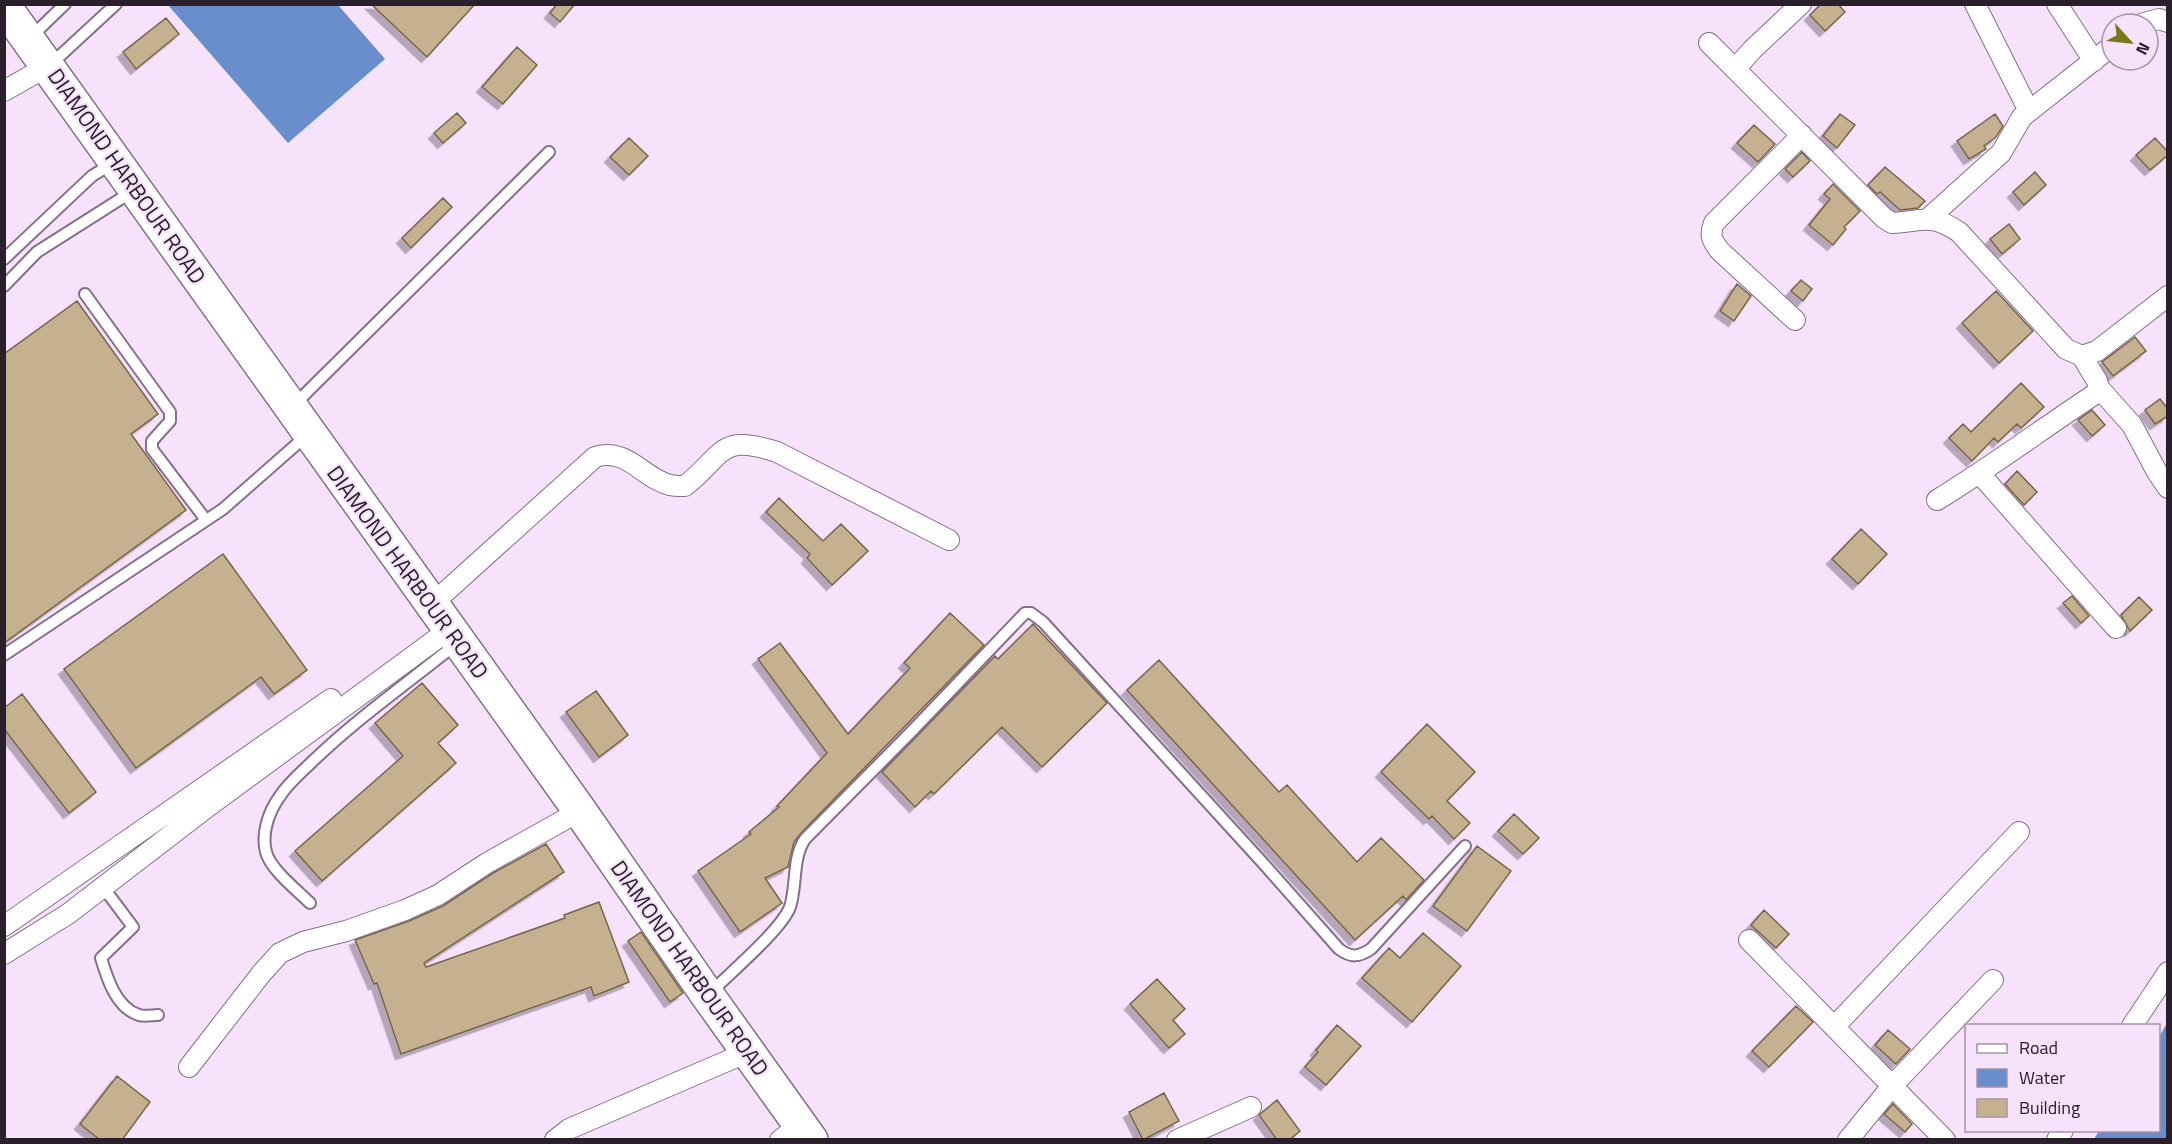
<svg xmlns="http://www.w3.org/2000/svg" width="2172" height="1144" font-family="'Titillium Web',sans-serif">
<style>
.water{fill:#698ecc}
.building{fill:#c5b090;stroke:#786548;stroke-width:1.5;filter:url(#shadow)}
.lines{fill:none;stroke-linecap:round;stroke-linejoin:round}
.lane-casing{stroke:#856f8b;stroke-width:14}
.street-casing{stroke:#856f8b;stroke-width:22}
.highway-casing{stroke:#856f8b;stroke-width:36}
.lane{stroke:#fff;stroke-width:10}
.street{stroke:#fff;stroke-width:20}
.highway{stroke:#fff;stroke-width:33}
.labels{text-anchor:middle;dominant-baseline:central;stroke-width:4.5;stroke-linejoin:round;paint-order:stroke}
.street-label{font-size:22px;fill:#29202b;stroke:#f6e2fb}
</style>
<defs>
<filter id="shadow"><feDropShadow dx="-5.5" dy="5.5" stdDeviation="0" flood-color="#0004"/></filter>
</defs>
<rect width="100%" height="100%" fill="#f6e2fb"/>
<path class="water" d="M168 5H338L385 59 288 143Z
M2167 1023V1139H2094L2099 1131 2158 1130 2159 1037Z"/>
<path class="building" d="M371 4H475L427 57Z
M557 4H575L560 22 550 13Z
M1821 4H1838L1845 12 1825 31 1810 15Z
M166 18 179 34 136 69 123 52Z
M517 47 537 65 503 104 482 87Z
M457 113 466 123 443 143 434 133Z
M1840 114 1855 125 1837 148 1823 136Z
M1995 114 2003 126 1996 137 1984 146 1986 149 1969 159 1957 141Z
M1754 125 1775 144 1758 162 1737 143Z
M629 138 648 156 629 175 610 157Z
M2155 138 2168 152V155L2150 170 2136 155Z
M1802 152 1810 161 1793 177 1785 169Z
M1885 167 1925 201 1918 208 1900 210 1880 192 1877 194 1868 185Z
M2035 172 2046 185 2024 205 2013 192Z
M1833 184 1860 211 1844 227 1846 229 1833 245 1809 225 1830 199 1824 194Z
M443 198 452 207 411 248 402 238Z
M2009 224 2020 239 2002 254 1990 239Z
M1801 280 1812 289 1803 301 1791 291Z
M1737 284 1751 296 1734 321 1720 311Z
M1996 291 2033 331 1999 363 1962 323Z
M77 301 158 414 131 434 186 510 4 643V354Z
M2135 337 2146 351 2113 376 2102 362Z
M2021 383 2044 407 2021 428 2017 424 1998 442 1994 438 1972 461 1949 438 1963 424 1971 432Z
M2160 399 2168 409V416L2155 424 2145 410Z
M2092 410 2105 425 2092 436 2078 420Z
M2017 471 2037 492 2024 505 2005 484Z
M779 498 823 541 841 524 868 551 832 585 807 558 810 554 766 512Z
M1861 529 1887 554 1858 584 1832 559Z
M223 554 307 670 274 694 261 677 136 768 64 669Z
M2072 596 2089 616 2081 623 2063 603Z
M2139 597 2152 610 2130 631 2121 615Z
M950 613 984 645 800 834 794 842 788 867 765 878 782 903 740 932 698 871 751 834 749 832 779 807 777 806 827 753 758 659 780 643 848 734 910 668 904 663Z
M1033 624 1107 703 1042 767 1002 727 934 794 931 791 915 807 882 772 995 656 998 659Z
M1159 660 1279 792 1287 785 1357 862 1381 838 1424 880 1406 900 1403 896 1355 940 1127 690Z
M422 683 458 725 438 743 456 763 322 881 295 851 403 756 375 723Z
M596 691 628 735 599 757 566 712Z
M22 694 96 792 69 813 4 729V708Z
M1427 724 1475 772 1447 801 1470 823 1454 839 1432 816 1429 819 1381 772Z
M1514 814 1539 838 1523 854 1498 831Z
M546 844 564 872 424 963 426 967 565 918 564 915 599 902 629 982 594 996 591 987 401 1054 377 983 374 984 355 940 409 921 443 906 493 873Z
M1477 846 1511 871 1467 931 1433 906Z
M1764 910 1789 934 1776 948 1751 925Z
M641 932 683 993 670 1002 628 941Z
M1423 933 1461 966 1412 1022 1362 978 1389 948 1400 958Z
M1157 979 1185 1009 1173 1020 1185 1034 1169 1048 1130 1004Z
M1796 1006 1813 1022 1769 1067 1752 1051Z
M1337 1025 1361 1046 1326 1085 1305 1067 1318 1052 1316 1050Z
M1888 1030 1910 1049 1896 1064 1875 1045Z
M117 1076 150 1102 122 1140H100L80 1124Z
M1164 1093 1179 1121 1143 1140 1129 1112Z
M1277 1100 1300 1131 1289 1140H1277L1259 1115Z
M1893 1104 1912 1124 1905 1132 1884 1114Z"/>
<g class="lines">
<g class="lane-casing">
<path id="lane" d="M31 37 65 4
M50 65 116 4
M4 259 92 176 113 163
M4 286 37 252 133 191
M85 294 170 412V421L152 441V449L206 520
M293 406 549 152
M4 655 223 509 306 436
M103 887 133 927 101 958C107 978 116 1008 139 1015 144 1017 153 1015 158 1015
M310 903C297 890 270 869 266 852 261 833 269 811 280 796 289 782 303 771 315 759 359 717 409 682 456 644
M710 993C729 974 782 929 790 907 797 886 792 858 805 839L912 731 1025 613H1031L1043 622 1262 862 1339 949C1351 958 1359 957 1371 949L1465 846"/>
</g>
<g class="street-casing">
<path id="street" d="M1975 4 2029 111
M2057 4 2094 61
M2141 24 2159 19 2168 22
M1709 43 1884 218 1892 223C1924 221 1930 213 1959 232L2066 349 2082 356 2097 351 2168 296
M1735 69 1753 49 1801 4
M4 91 48 66
M1929 218 2001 153 2022 117 2112 46
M1795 320 1720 251C1712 241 1709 235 1714 223L1802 135
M2099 388 2132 425 2157 472 2168 488
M1980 474 2116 628
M1937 500C1991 467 2042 429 2095 394L2099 388 2097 381 2082 356
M432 604 595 457C628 447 642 478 670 485 674 486 680 486 685 486 725 454 719 433 777 452L949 540
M4 926 331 699
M1749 940 1945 1140
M4 954 68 914 206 808 450 629
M2132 1026 2168 972
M1834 1027 2019 832
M189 1067 261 974 280 953 303 942 346 931 405 910 438 895 487 863 580 811
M555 1140 569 1129 748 1052
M780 1140 800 1125
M1177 1140 1251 1107
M1848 1140 1892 1086 1993 980
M2057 1140 2063 1130"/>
</g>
<g class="highway-casing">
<path id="highway" d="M4 6 580 811 708 996 811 1140"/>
</g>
<use href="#lane" class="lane"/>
<use href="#street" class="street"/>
<use href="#highway" class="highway"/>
</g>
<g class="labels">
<g class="street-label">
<text transform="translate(127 176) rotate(55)">DIAMOND HARBOUR ROAD</text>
<text transform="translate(408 572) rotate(54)">DIAMOND HARBOUR ROAD</text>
<text transform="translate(690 968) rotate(55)">DIAMOND HARBOUR ROAD</text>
</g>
</g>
<rect width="2172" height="1144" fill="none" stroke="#29202b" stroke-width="12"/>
<rect x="1965" y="1024" width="195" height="108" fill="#f6e2fb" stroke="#a494a8" stroke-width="1.5"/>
<rect x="1977" y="1044" width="30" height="9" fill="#ffffff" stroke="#a494a8" stroke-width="1.5"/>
<text x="2019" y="1054" font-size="18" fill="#29202b">Road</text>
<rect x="1977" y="1069" width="30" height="18" fill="#698ecc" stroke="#a494a8" stroke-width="1.5"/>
<text x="2019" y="1084" font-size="18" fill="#29202b">Water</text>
<rect x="1977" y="1099" width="30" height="18" fill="#c5b090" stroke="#a494a8" stroke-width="1.5"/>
<text x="2019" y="1114" font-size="18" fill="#29202b">Building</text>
<g transform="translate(2130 42) rotate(117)"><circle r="28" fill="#f6e2fb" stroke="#a494a8" stroke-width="1.5"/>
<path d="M0-4.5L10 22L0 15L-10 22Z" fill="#7a771d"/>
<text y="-9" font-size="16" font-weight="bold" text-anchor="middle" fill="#29202b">N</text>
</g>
</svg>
